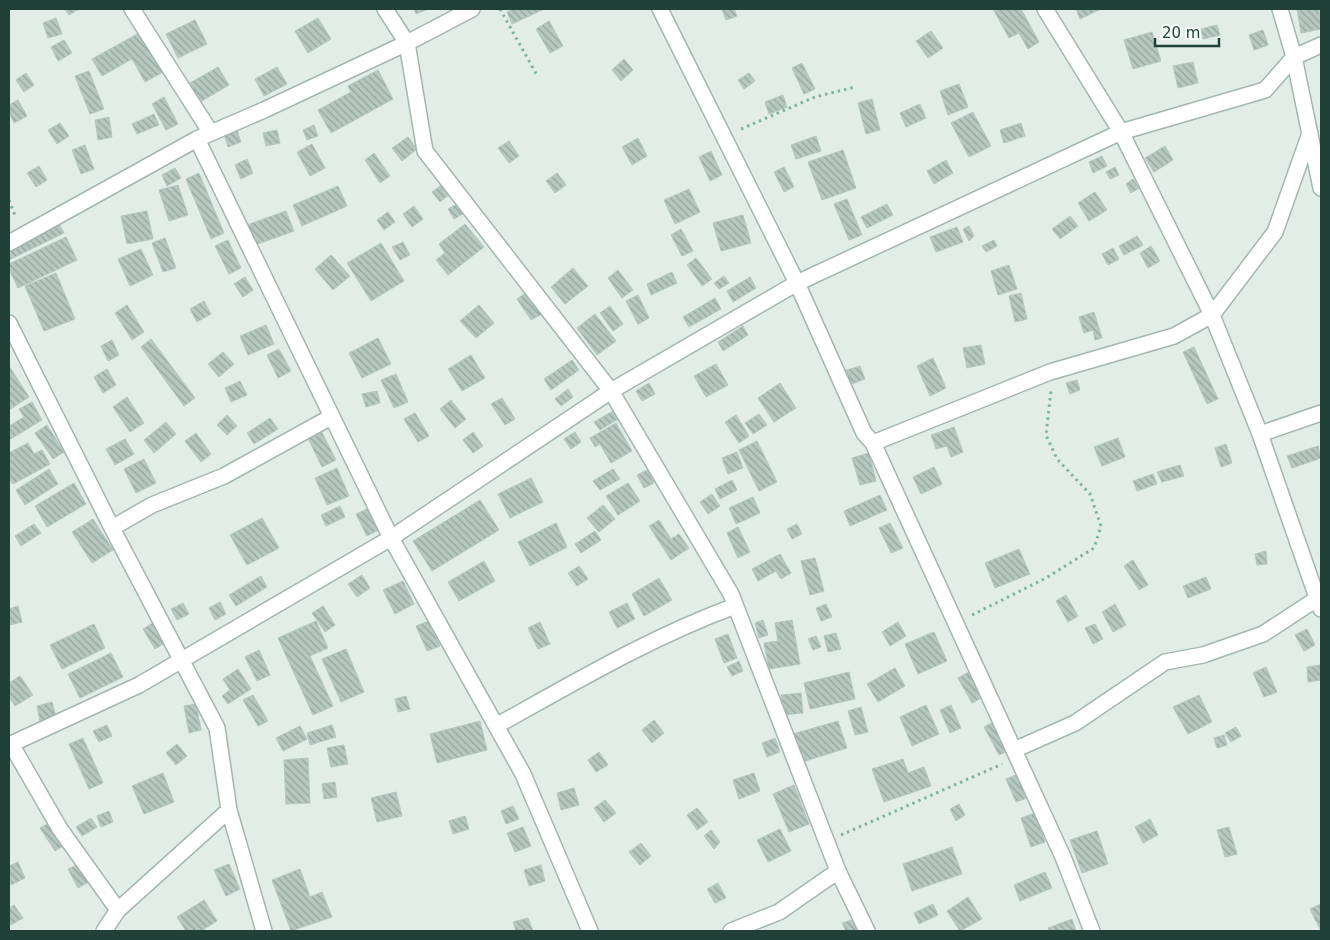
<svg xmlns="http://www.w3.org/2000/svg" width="1330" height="940" font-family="'DejaVu Sans',sans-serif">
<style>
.building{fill:url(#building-back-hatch);stroke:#b4c7c0}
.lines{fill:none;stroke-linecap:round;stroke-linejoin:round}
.minor-casing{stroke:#a4b6b0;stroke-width:18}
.path{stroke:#81b3a3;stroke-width:3;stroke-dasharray:2.5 4;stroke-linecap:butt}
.minor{stroke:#fff;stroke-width:15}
</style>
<defs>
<pattern id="building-back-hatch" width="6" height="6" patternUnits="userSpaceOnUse" patternTransform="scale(1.25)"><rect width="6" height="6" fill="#b7c8c1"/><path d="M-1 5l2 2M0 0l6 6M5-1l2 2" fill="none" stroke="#94a49e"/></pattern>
</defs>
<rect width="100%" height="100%" fill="#e2ede8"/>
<path class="building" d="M65 9H79L69 15Z
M414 9H428L416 14Z
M513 9H542V10L512 24 507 12Z
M722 9H734L737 16 726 20Z
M993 9H1021L1039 42 1028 49 1019 33 1009 38Z
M1076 9H1101L1080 19Z
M1297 9H1319L1321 29 1301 33Z
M56 18 62 34 48 38 43 23Z
M318 18 331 39 308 53 295 31Z
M195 20 207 44 178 58 166 34Z
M549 21 563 46 550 53 536 29Z
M1217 25 1220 35 1203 39 1201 29Z
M1263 30 1268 45 1254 50 1249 35Z
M931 31 943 48 928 58 916 41Z
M141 32 163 72 145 82 132 59 102 76 92 59Z
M1152 32 1161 61 1133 69 1124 40Z
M64 40 72 53 58 61 51 47Z
M624 59 633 70 621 81 612 70Z
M1193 62 1198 83 1178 88 1173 66Z
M802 63 815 89 804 94 792 68Z
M218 67 229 85 200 102 190 83Z
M277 67 287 84 264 96 255 79Z
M378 70 393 99 331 133 318 110 351 92 348 86Z
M89 71 104 109 90 114 75 76Z
M26 73 34 85 24 92 16 80Z
M749 73 755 81 744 89 738 80Z
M959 84 968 107 948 115 940 91Z
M783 95 787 107 769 114 765 102Z
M164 97 178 124 166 130 152 104Z
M872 99 880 130 866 134 858 103Z
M18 100 27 116 14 123 9 112V105Z
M920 104 926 118 906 127 900 113Z
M973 112 991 146 969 157 951 123Z
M154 114 159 125 137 134 132 124Z
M109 117 112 137 98 140 95 120Z
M60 123 69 136 57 144 48 130Z
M1021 123 1025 136 1004 143 1000 130Z
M314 125 318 136 307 140 303 130Z
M237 130 241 142 228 147 224 134Z
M277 130 280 143 266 146 263 133Z
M816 136 821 151 796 159 791 145Z
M408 137 417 149 402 161 392 148Z
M638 138 647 156 632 165 622 147Z
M509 141 519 156 509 163 498 148Z
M312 144 325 168 310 176 297 152Z
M85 145 94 169 81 174 72 150Z
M1165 146 1173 160 1154 172 1145 158Z
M843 150 856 188 822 200 808 162Z
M711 151 722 175 710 181 699 157Z
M374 153 390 176 380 183 365 160Z
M1102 156 1107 166 1093 173 1089 162Z
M247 159 253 173 241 179 235 165Z
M946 160 953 173 934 184 927 171Z
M39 166 47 180 36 187 27 173Z
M784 167 794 187 784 192 774 172Z
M1115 167 1119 175 1110 179 1106 172Z
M175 168 181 178 167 186 162 175Z
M199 173 224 233 211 239 186 179Z
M557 173 566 185 555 193 546 181Z
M1133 179 1139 188 1131 193 1126 184Z
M443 184 451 193 440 202 432 192Z
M178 185 188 215 169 221 159 190Z
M338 186 347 206 302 226 293 205Z
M689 189 700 212 675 224 664 200Z
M1095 192 1107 210 1089 221 1078 203Z
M847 199 862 235 849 240 834 204Z
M460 202 466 212 454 219 448 209Z
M887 204 893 215 867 228 861 217Z
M414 206 423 219 412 227 403 214Z
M147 211 153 239 127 244 121 216Z
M286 211 294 231 255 245 247 225Z
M388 212 395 222 384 230 377 220Z
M743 215 751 243 721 251 713 223Z
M1070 216 1078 226 1060 239 1052 229Z
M57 220 64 233 9 260V243Z
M465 224 484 247 448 275 436 260 445 253 439 244Z
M969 226 974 236 969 241 963 229Z
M957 227 963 242 936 252 930 237Z
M681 229 693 251 682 256 671 235Z
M1137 236 1143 245 1124 255 1119 246Z
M66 237 77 260 18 288 9 269V264Z
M165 238 176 268 163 272 152 243Z
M228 240 241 268 229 274 215 246Z
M994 240 997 246 986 252 982 246Z
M403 242 410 255 400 260 392 247Z
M381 243 404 281 371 301 347 263Z
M1151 246 1160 261 1148 268 1140 253Z
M1113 248 1119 259 1108 265 1102 254Z
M141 249 153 275 130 286 118 259Z
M331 255 350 276 333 290 315 269Z
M696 258 712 279 702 286 687 265Z
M1009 265 1017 289 998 295 991 271Z
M573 268 588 286 565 304 551 287Z
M618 270 633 290 622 298 608 278Z
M672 272 677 283 651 295 647 284Z
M56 273 75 319 44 331 25 286Z
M724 276 729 283 719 289 714 283Z
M245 277 253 290 243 297 234 284Z
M750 277 756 288 733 302 727 291Z
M527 292 542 314 531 320 517 299Z
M1021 293 1027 319 1015 322 1009 296Z
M638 295 649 318 638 324 626 301Z
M715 298 721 309 689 327 683 317Z
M204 301 211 314 197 322 190 309Z
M127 305 144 332 132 340 115 313Z
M479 305 494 323 476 338 460 321Z
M610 306 623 324 613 331 600 313Z
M1094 312 1102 338 1095 340 1093 330 1084 333 1079 317Z
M595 314 616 341 597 355 577 328Z
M266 325 274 344 248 355 240 336Z
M743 326 748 335 723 351 718 342Z
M378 338 391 364 362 378 349 353Z
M151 339 195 398 184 406 141 347Z
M112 340 119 355 108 361 101 346Z
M981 345 985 364 967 368 963 348Z
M1194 347 1218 399 1207 404 1183 352Z
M279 349 291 371 278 378 267 355Z
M223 352 234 364 219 377 208 364Z
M471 355 485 378 462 391 448 369Z
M933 358 946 388 930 396 917 366Z
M572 360 579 370 551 390 544 379Z
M716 364 728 385 706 397 694 376Z
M9 366 29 397 9 410Z
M860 366 865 379 849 385 844 371Z
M107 369 116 385 103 393 94 377Z
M396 374 408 402 394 408 381 380Z
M1077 380 1080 390 1070 394 1066 383Z
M240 381 247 395 231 402 225 388Z
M649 383 655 394 642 401 636 391Z
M780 383 796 408 774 422 758 398Z
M568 389 573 397 561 406 555 399Z
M377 391 380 403 366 407 362 394Z
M127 397 144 423 130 432 113 407Z
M502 398 515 419 505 425 491 404Z
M451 400 466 419 455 428 440 409Z
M32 402 42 420 9 440V426L24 417 19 409Z
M613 411 618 419 600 430 594 422Z
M415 413 429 436 418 442 404 419Z
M759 414 767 425 753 434 745 423Z
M227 415 237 426 227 435 217 425Z
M736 415 749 436 739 443 725 422Z
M270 418 278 429 254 444 247 433Z
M166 422 176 434 154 453 144 440Z
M616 423 632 451 611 463 600 444 595 447 590 438Z
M47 425 64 452 53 459 35 433Z
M319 427 336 460 322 467 306 434Z
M954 427 963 452 951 457 947 446 936 449 931 435Z
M473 432 483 446 473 453 463 440Z
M575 432 581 442 571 449 564 439Z
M196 433 211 454 201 462 185 441Z
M1118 438 1125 457 1102 466 1094 447Z
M125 439 134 454 115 465 106 449Z
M757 441 777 482 759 491 739 450Z
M28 443 34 454 42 450 50 464 13 484 9 479V453Z
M1226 444 1232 463 1221 467 1215 448Z
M1318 446 1321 458 1292 468 1287 456Z
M737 452 743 468 728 474 722 458Z
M869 453 876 481 860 485 852 458Z
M144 459 156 483 136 493 124 469Z
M1180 465 1184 476 1162 482 1157 472Z
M934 467 942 484 921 494 913 477Z
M337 468 349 496 327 505 315 478Z
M49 469 58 484 25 505 16 490Z
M613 469 620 479 600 490 593 481Z
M647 470 654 483 644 488 637 475Z
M1153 474 1157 484 1137 491 1133 481Z
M531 478 543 502 510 518 498 494Z
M732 480 737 490 720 499 715 489Z
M74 483 86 504 47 527 35 506Z
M628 483 640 501 618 515 606 496Z
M712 494 720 506 708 514 700 502Z
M880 495 887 510 850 526 844 511Z
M753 497 760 513 736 524 729 508Z
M480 500 499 530 432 571 413 541Z
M603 505 615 519 599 532 587 518Z
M340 506 345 517 326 526 321 515Z
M369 508 380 529 367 536 356 514Z
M262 518 279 548 247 565 230 535Z
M93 519 113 550 92 563 72 532Z
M659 520 671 539 679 534 689 548 671 560 649 526Z
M556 523 567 547 530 566 518 542Z
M890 523 903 548 891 553 879 528Z
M34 524 41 533 21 546 15 536Z
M797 524 802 534 792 539 787 529Z
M738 527 750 552 738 558 727 533Z
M595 531 601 540 581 553 575 544Z
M1019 549 1030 574 995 588 985 563Z
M1266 551 1267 564 1257 565 1255 554Z
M780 554 791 573 781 579 776 571 758 581 752 569Z
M815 558 824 591 810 595 801 561Z
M1133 560 1148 585 1139 590 1124 566Z
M484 561 495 581 459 601 448 582Z
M579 566 588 579 577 586 568 573Z
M362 575 370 588 357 597 348 584Z
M261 576 267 587 236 606 229 595Z
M1206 577 1211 589 1188 598 1183 586Z
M659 578 672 600 644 616 632 594Z
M403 581 414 604 395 614 383 590Z
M1066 595 1078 616 1068 622 1056 601Z
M220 602 226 614 215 620 209 608Z
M183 603 189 614 177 620 171 609Z
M627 603 635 619 617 628 609 612Z
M826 604 832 617 821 621 816 608Z
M1115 604 1126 625 1113 632 1102 612Z
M18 606 22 622 9 625V609Z
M323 606 335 625 325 632 312 613Z
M164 616 176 636 155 649 143 629Z
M763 620 768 635 759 638 755 623Z
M792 620 800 664 769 669 764 643 778 641 775 623Z
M316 621 328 648 310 656 333 706 313 715 278 638Z
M429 621 440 646 427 651 416 626Z
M540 622 550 644 538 649 528 628Z
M898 622 906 636 890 646 882 632Z
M94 624 105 648 62 669 50 645Z
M1095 624 1103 639 1093 644 1085 628Z
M1307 629 1315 645 1304 651 1295 635Z
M934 632 947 661 918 674 905 644Z
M836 633 841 649 828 652 824 636Z
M728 634 737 658 724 663 715 639Z
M816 636 821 647 813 650 808 639Z
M346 649 364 692 341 702 322 659Z
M259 650 270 675 257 681 245 657Z
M111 653 123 677 80 698 68 674Z
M739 661 743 671 732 676 727 667Z
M1320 665 1321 680 1308 682 1307 667Z
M1266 667 1277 692 1264 697 1253 673Z
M895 668 905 686 878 702 867 684Z
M238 669 251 689 228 704 222 696 230 690 223 679Z
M849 672 855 699 810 709 804 683Z
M969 672 983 697 972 703 958 678Z
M20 676 33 695 15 706 9 697V683Z
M801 693 803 713 783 715 781 695Z
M253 695 268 721 258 726 243 700Z
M1199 695 1212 722 1188 734 1173 707Z
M406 696 410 709 398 712 395 699Z
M52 702 56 717 40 721 37 706Z
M196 704 201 730 189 733 184 706Z
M926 705 939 734 912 746 900 717Z
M951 705 961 728 950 733 940 710Z
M861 707 868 732 855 735 848 711Z
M654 720 664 733 652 743 642 730Z
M480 721 487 750 437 763 430 734Z
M838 721 847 748 802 762 793 734Z
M995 721 1010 750 999 755 984 727Z
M107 725 112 736 99 742 93 731Z
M332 725 336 737 310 745 307 733Z
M300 726 307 739 283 751 276 738Z
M1236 727 1241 736 1231 742 1225 733Z
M1224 735 1227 745 1217 748 1214 738Z
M83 738 103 783 89 789 69 744Z
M775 738 780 752 767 757 762 743Z
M177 744 187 756 176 765 166 753Z
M344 745 348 764 331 767 327 748Z
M599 752 608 765 596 772 588 760Z
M308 758 310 803 286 804 284 760Z
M903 759 908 773 924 767 931 786 884 802 872 769Z
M163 773 174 802 144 814 132 786Z
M754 773 760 791 739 799 733 780Z
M1016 775 1027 798 1016 802 1006 779Z
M335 782 337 797 324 799 322 784Z
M794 785 809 824 789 832 773 794Z
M574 788 579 805 561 810 557 793Z
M396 792 402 816 377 822 371 798Z
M605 800 616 813 604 822 594 808Z
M959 804 965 815 956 821 950 809Z
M513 806 519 819 506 824 501 811Z
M697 808 708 822 697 830 687 815Z
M109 811 113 822 101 827 97 816Z
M1035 813 1045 842 1031 847 1021 818Z
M465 816 469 829 453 834 449 821Z
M91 818 97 827 82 836 76 827Z
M1150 819 1158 835 1143 843 1135 827Z
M51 822 66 844 55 851 40 828Z
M523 827 531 846 515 852 507 833Z
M1229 827 1237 854 1225 857 1217 830Z
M780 829 791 851 768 862 757 840Z
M711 830 720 842 714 849 704 836Z
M1097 831 1108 864 1082 873 1070 840Z
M641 843 651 856 640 865 629 852Z
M952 847 962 874 912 891 903 864Z
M18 862 25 878 11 885 9 866Z
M79 864 89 882 78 888 68 869Z
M229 864 240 889 226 896 214 870Z
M541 865 545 881 529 886 524 870Z
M300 869 310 897 322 892 332 917 291 931 272 880Z
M1045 872 1052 888 1020 901 1014 885Z
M718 883 726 898 715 903 707 889Z
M968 897 982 919 960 931 947 911Z
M204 900 217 921 201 931H186L177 917Z
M933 904 938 915 919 924 914 913Z
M1321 904V928L1320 929 1310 909Z
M14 905 23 918 11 925 9 921V908Z
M528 918 533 931H516L513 922Z
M855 919 861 931H846L842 923Z
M1072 919 1076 931H1050L1048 928Z"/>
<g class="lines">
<g class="minor-casing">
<path id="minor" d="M132 9 211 133
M385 9 407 43 425 151 611 391 731 594 838 871 867 931
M660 9 797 283 864 433 873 443 1063 857 1092 931
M1045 9 1121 132 1212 315 1260 434 1321 609
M1280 9 1294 57 1321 188
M197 139 391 538 523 774 590 931
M9 243 197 139 264 110 407 43 472 9
M9 323 112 528 217 728 229 810 118 910 104 931
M1260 434 1321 413
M873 443 1050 372 1174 336 1212 315 1275 232 1310 133
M112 528 152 505 224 476 331 417
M496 726C575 682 651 637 735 606
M11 744 60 829 118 910
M9 745 139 685 391 538 611 391 797 283 1121 132 1265 90 1294 57 1321 45
M1014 750 1075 723 1165 662 1203 655 1263 634 1318 598
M229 810 264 931
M731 931 779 912 838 871"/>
</g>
<path class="path" d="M500 9 538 77
M741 129 815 97 855 87
M9 200 16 218
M972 615 1046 578 1094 548 1101 526 1090 494 1057 459 1046 435 1051 390
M841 835 1002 764"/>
<use href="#minor" class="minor"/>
</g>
<rect width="1330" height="940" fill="none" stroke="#214038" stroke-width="20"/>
<path d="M1155 38v8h64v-8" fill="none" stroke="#214038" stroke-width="2.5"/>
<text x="1162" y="38" font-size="15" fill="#214038" stroke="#f3f9f6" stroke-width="4" paint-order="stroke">20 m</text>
</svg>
